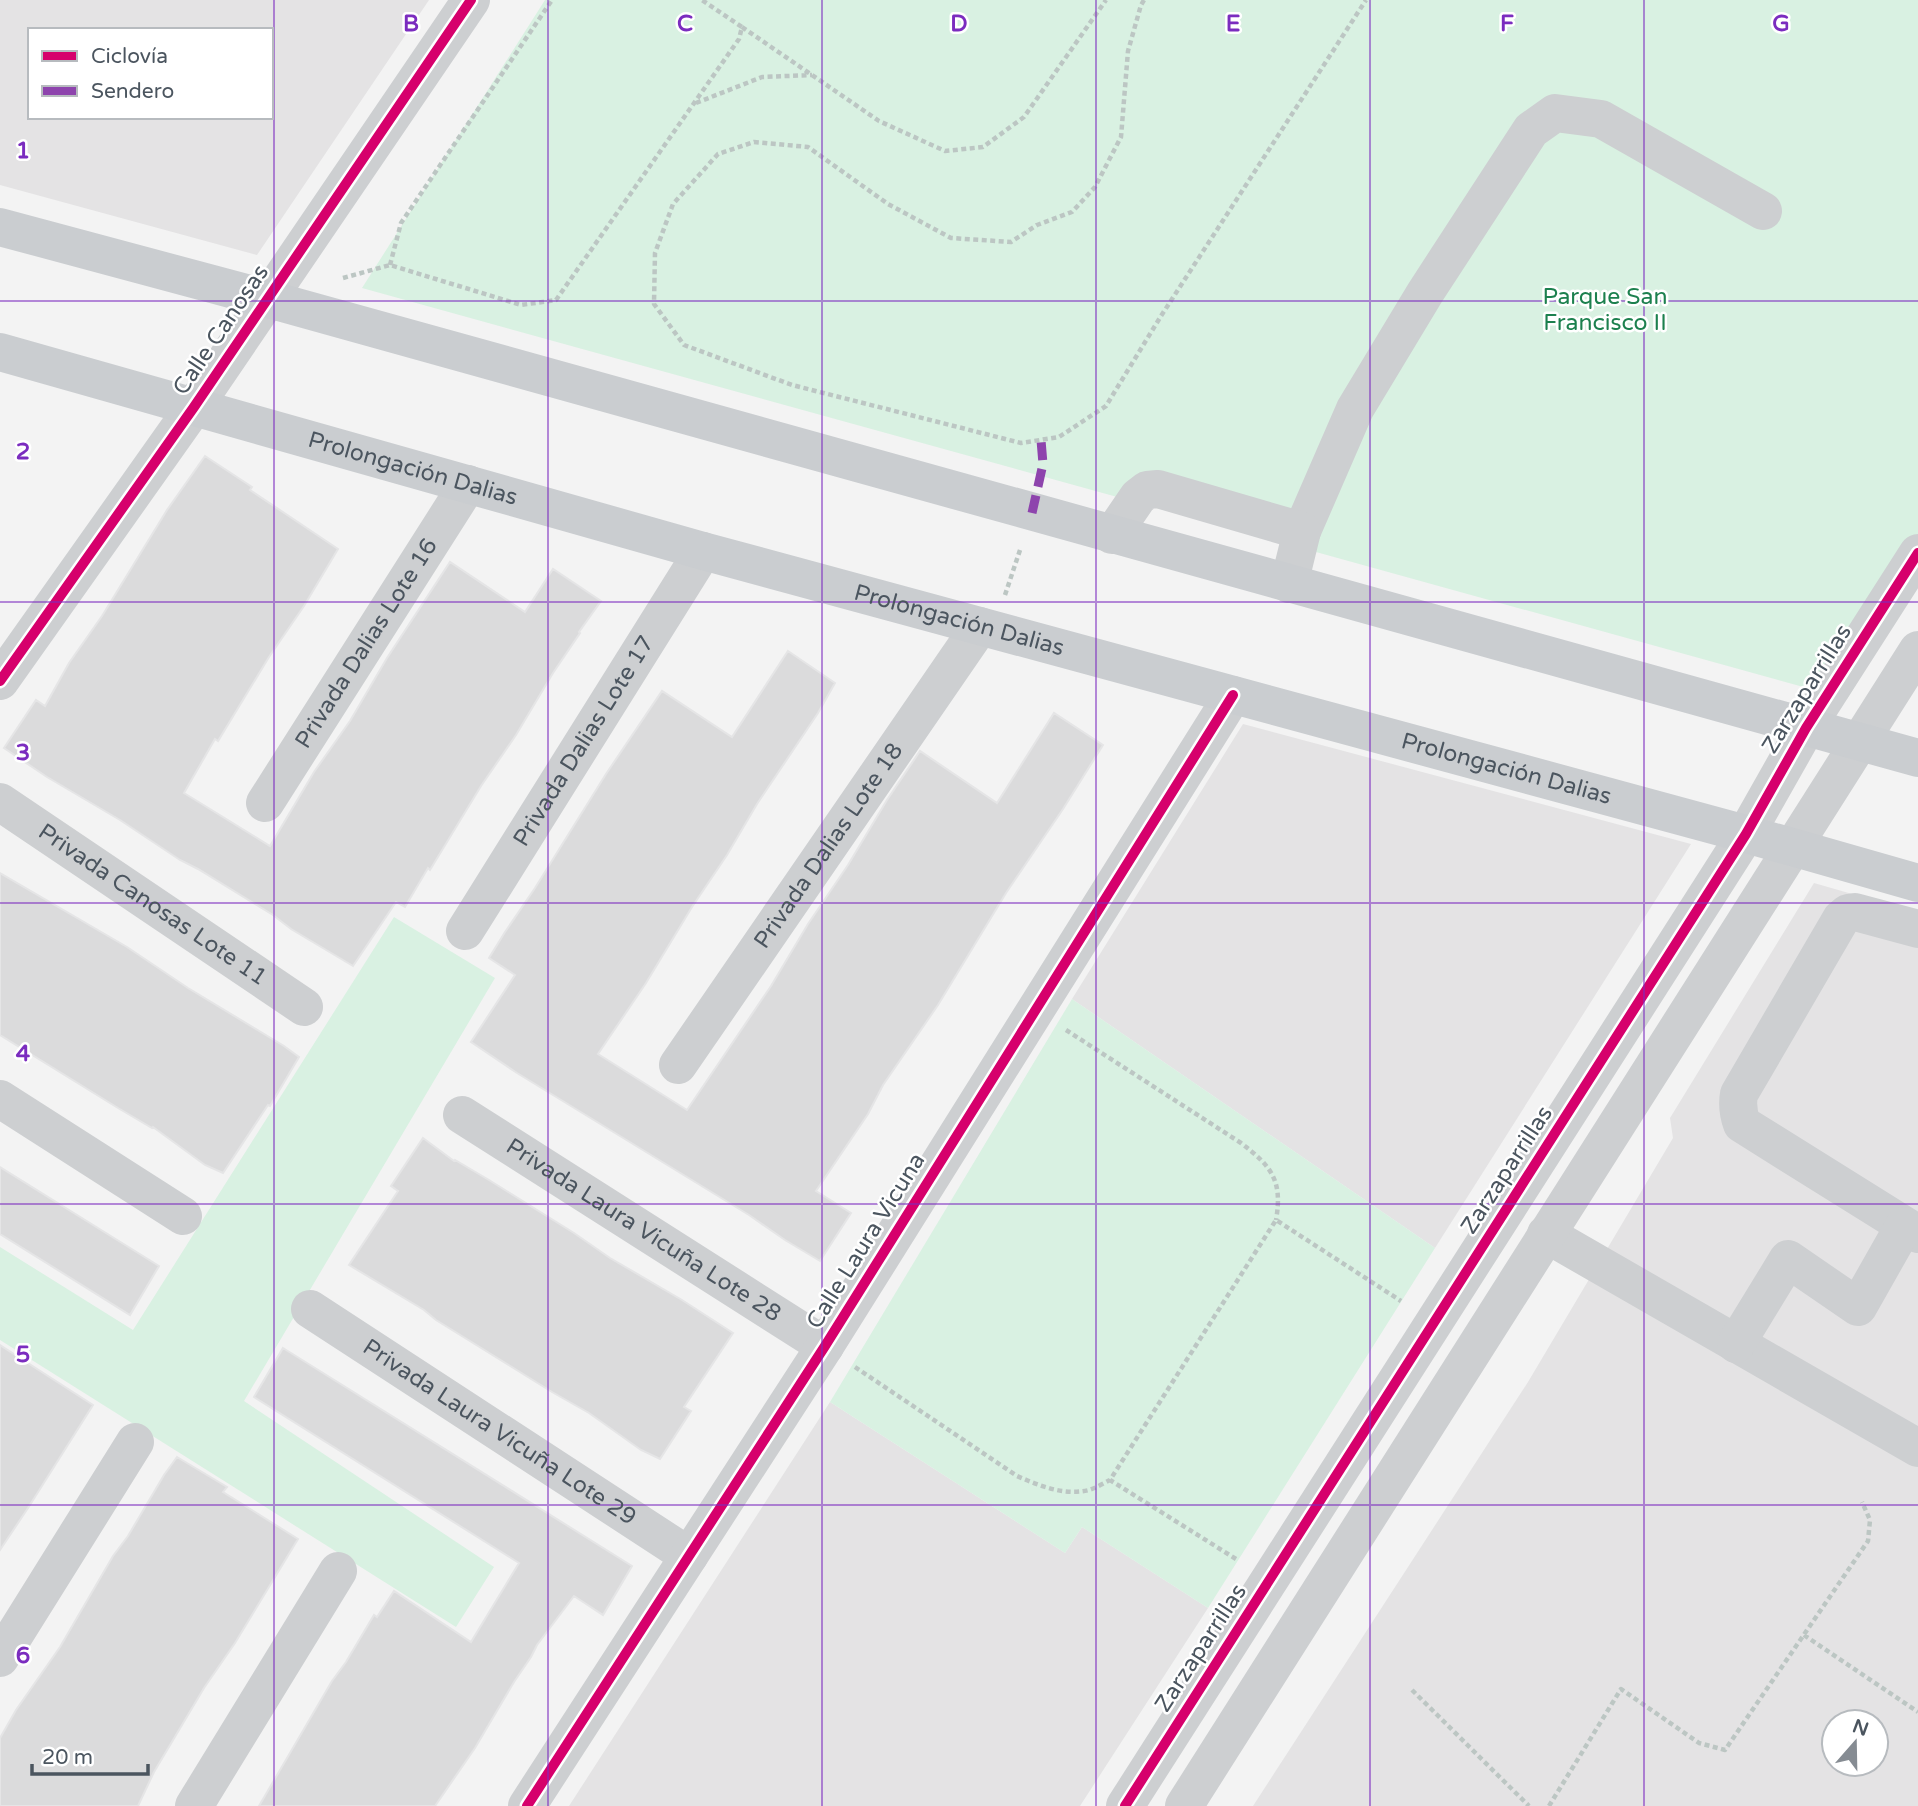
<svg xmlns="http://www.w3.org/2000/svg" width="1918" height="1806" font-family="'Varela Round',sans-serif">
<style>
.education{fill:#e4e3e4;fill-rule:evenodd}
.green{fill:#d9f1e2}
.building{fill:#dbdbdc;stroke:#e5e5e6;stroke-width:2}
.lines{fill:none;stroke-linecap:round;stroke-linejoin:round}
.path{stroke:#bcc6c3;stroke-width:4.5;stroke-dasharray:5 3.5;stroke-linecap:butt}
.minor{stroke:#cdcfd1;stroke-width:38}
.major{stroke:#cacdd0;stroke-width:38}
.quiet{stroke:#8e44ad;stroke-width:9;stroke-dasharray:18 9;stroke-linecap:butt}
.cycleway-casing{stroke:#fff;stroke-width:15}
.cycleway{stroke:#d6006c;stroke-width:10}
.grid{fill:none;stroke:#7b2cbf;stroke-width:2;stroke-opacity:0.55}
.labels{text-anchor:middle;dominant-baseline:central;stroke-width:5;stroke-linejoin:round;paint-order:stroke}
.park-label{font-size:23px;fill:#1c804e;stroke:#fff}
.street-label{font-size:23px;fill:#4b555f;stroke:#fff}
.grid-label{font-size:23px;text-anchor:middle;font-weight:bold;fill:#7b2cbf;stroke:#fff;stroke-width:5;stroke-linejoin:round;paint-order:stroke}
</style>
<rect width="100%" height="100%" fill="#f3f3f3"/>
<path class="education" d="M0 0H429L257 255 0 185ZM30 30H271V117H30Z
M1243 724 1691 844 1435 1248 1072 999Z
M1814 883 1918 913V1806H1253L1528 1382 1673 1138 1670 1118ZM1834 1722H1876V1764H1834Z
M830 1402 1065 1553 1082 1527 1208 1608 1080 1806H569Z"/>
<path class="green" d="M545 0H1918V583L1847 699 362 288Z
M394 917 495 978 244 1401 494 1567 456 1627 0 1340V1247L133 1330Z
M1072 999 1435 1248 1208 1608 1082 1527 1065 1553 830 1402Z"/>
<path class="building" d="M205 456 252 487 250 490 338 549 304 606 269 657 218 741 215 739 184 793 270 846 314 772 350 721 387 658 450 562 525 612 553 569 601 601 579 632 580 633 553 673 516 735 481 786 430 870 428 868 405 907 396 902 353 966 291 929 273 915 198 869 180 860 120 820 47 777 4 748 36 700 45 706 69 663 102 616 167 510Z
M788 651 835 683 818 713 757 804 727 855 692 907 646 983 598 1054 687 1110 771 986 808 924 848 865 887 800 920 751 997 803 1054 713 1103 745 1063 809 1006 893 938 1005 883 1085 868 1114 816 1191 851 1213 820 1261 785 1240 749 1215 517 1073 471 1042 515 975 489 958 505 932 535 888 606 774 662 691 732 737Z
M0 873 127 947 188 988 284 1046 299 1057 270 1106 268 1105 223 1173 205 1165 153 1127 152 1128 118 1108 0 1035Z
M423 1138 454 1161 455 1160 489 1180 574 1233 610 1258 682 1300 733 1333 684 1407 691 1411 660 1459 641 1450 589 1413 552 1392 436 1320 424 1310 349 1265 398 1191 391 1186Z
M0 1167 159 1266 130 1315 0 1234Z
M0 1345 93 1405 28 1508 0 1550Z
M283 1348 632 1566 603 1615 574 1596 537 1645 531 1657 514 1682 475 1748 435 1806H259L332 1681 346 1662 374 1615 377 1617 394 1591 471 1642 519 1563 254 1397Z
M177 1457 227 1487 223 1492 298 1539 235 1643 204 1688 154 1772 138 1806H0V1738L16 1710 60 1647 113 1556 128 1536 164 1475Z"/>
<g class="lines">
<path class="path" d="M1144 0 1141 5 1128 51 1121 137 1095 187 1072 212 1037 225 1011 242 951 238 888 204 808 147 754 142 718 154 673 204 655 253 654 304 684 345 792 385 1021 443 1059 437 1106 406 1161 316 1366 0
M742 27 879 121 945 151 983 147 1024 117 1106 0
M696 103 762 77 812 75
M390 265 401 223 552 0
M343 278 390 265 521 305 556 300 739 39 742 27 702 0
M1005 595 1021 547
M1066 1030 1241 1143C1271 1166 1283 1180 1276 1220
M855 1367 1017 1476C1040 1486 1064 1496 1089 1490 1096 1488 1104 1483 1110 1480
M1236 1559 1110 1480 1276 1220 1401 1301
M1804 1635 1918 1712
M1412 1690 1529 1806
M1549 1806 1621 1689 1699 1743 1725 1750 1868 1541 1870 1520 1862 1502"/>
<g class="minor">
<path d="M1302 531 1355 409 1425 293 1531 130 1555 113 1601 119 1763 211"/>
<path d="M1112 535 1138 497 1147 490 1158 489 1302 531 1289 584"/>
<path d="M0 681 194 407 471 0"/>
<path id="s1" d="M0 802 304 1007"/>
<path id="s2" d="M265 803 468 484"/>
<path d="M1918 929 1855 912 1848 913 1841 919 1739 1094C1737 1105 1738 1113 1742 1124L1918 1234"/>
<path id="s3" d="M465 931 703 551"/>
<path id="s4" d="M678 1065 980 626"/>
<path d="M0 1099 183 1216"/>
<path id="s5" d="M462 1115 825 1346"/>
<path d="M1546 1234 1918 1448"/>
<path id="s6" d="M310 1309 689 1556"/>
<path d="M1736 1344 1788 1259 1858 1307 1904 1226"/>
<path d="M0 1658 135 1442"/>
<path d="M194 1806 338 1571"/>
<path d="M527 1806 825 1346 1233 695"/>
<path d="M1125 1806 1746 834 1806 728 1918 553"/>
<path d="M1184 1806 1918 650"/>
</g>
<g class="major">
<path d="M0 227 268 299 1918 758"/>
<path id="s7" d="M0 352 703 551 1746 834 1918 883"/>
</g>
<path class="quiet" d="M1032 513 1043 464 1041 440"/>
<g class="cycleway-casing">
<path id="cycleway" d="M0 681 194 407 471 0
M527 1806 825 1346 1233 695
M1125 1806 1746 834 1806 728 1918 553"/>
</g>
<use href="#cycleway" class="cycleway"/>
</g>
<path class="grid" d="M274 0V1806M548 0V1806M822 0V1806M1096 0V1806M1370 0V1806M1644 0V1806M0 301H1918M0 602H1918M0 903H1918M0 1204H1918M0 1505H1918"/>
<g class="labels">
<g class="park-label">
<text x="1605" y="297">Parque San<tspan x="1605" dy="26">Francisco II</tspan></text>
</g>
<g class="street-label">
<text transform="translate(221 330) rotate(-56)">Calle Canosas</text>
<text stroke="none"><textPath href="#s7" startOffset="429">Prolongación Dalias</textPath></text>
<text stroke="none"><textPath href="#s7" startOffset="996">Prolongación Dalias</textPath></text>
<text stroke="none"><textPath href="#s2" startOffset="189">Privada Dalias Lote 16</textPath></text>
<text transform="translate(1807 689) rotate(-58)">Zarzaparrillas</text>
<text stroke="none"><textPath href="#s3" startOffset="224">Privada Dalias Lote 17</textPath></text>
<text stroke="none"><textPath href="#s7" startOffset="1563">Prolongación Dalias</textPath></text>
<text stroke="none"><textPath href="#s4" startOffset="266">Privada Dalias Lote 18</textPath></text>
<text stroke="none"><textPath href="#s1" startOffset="184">Privada Canosas Lote 11</textPath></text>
<text transform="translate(1507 1170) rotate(-57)">Zarzaparrillas</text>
<text stroke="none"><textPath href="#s5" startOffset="215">Privada Laura Vicuña Lote 28</textPath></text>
<text transform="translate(866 1241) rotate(-58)">Calle Laura Vicuna</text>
<text stroke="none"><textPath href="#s6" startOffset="226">Privada Laura Vicuña Lote 29</textPath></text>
<text transform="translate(1201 1648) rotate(-57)">Zarzaparrillas</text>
</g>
</g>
<g class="grid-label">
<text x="411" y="31">B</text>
<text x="685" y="31">C</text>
<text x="959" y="31">D</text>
<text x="1233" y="31">E</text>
<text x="1507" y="31">F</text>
<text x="1781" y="31">G</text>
<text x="23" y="158">1</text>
<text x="23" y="459">2</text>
<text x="23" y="760">3</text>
<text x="23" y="1061">4</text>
<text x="23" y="1362">5</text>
<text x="23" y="1663">6</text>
</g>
<rect x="28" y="28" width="245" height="91" fill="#ffffff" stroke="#b7bbbf" stroke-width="2"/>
<rect x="42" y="51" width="35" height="10" fill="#d6006c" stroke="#b7bbbf" stroke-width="2"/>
<text x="91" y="63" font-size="21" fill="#4b555f">Ciclovía</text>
<rect x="42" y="86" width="35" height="10" fill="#8e44ad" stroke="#b7bbbf" stroke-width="2"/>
<text x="91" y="98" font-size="21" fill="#4b555f">Sendero</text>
<g transform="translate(1855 1743) rotate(20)"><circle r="33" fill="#ffffff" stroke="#b7bbbf" stroke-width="2"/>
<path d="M0-5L12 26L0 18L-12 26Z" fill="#868c93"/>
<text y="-10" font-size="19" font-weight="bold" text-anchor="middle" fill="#4b555f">N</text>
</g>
<path d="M32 1764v10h116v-10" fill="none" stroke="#4b555f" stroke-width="3.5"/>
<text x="42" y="1764" font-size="21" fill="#4b555f" stroke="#ffffff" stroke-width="5" paint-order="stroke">20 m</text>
</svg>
